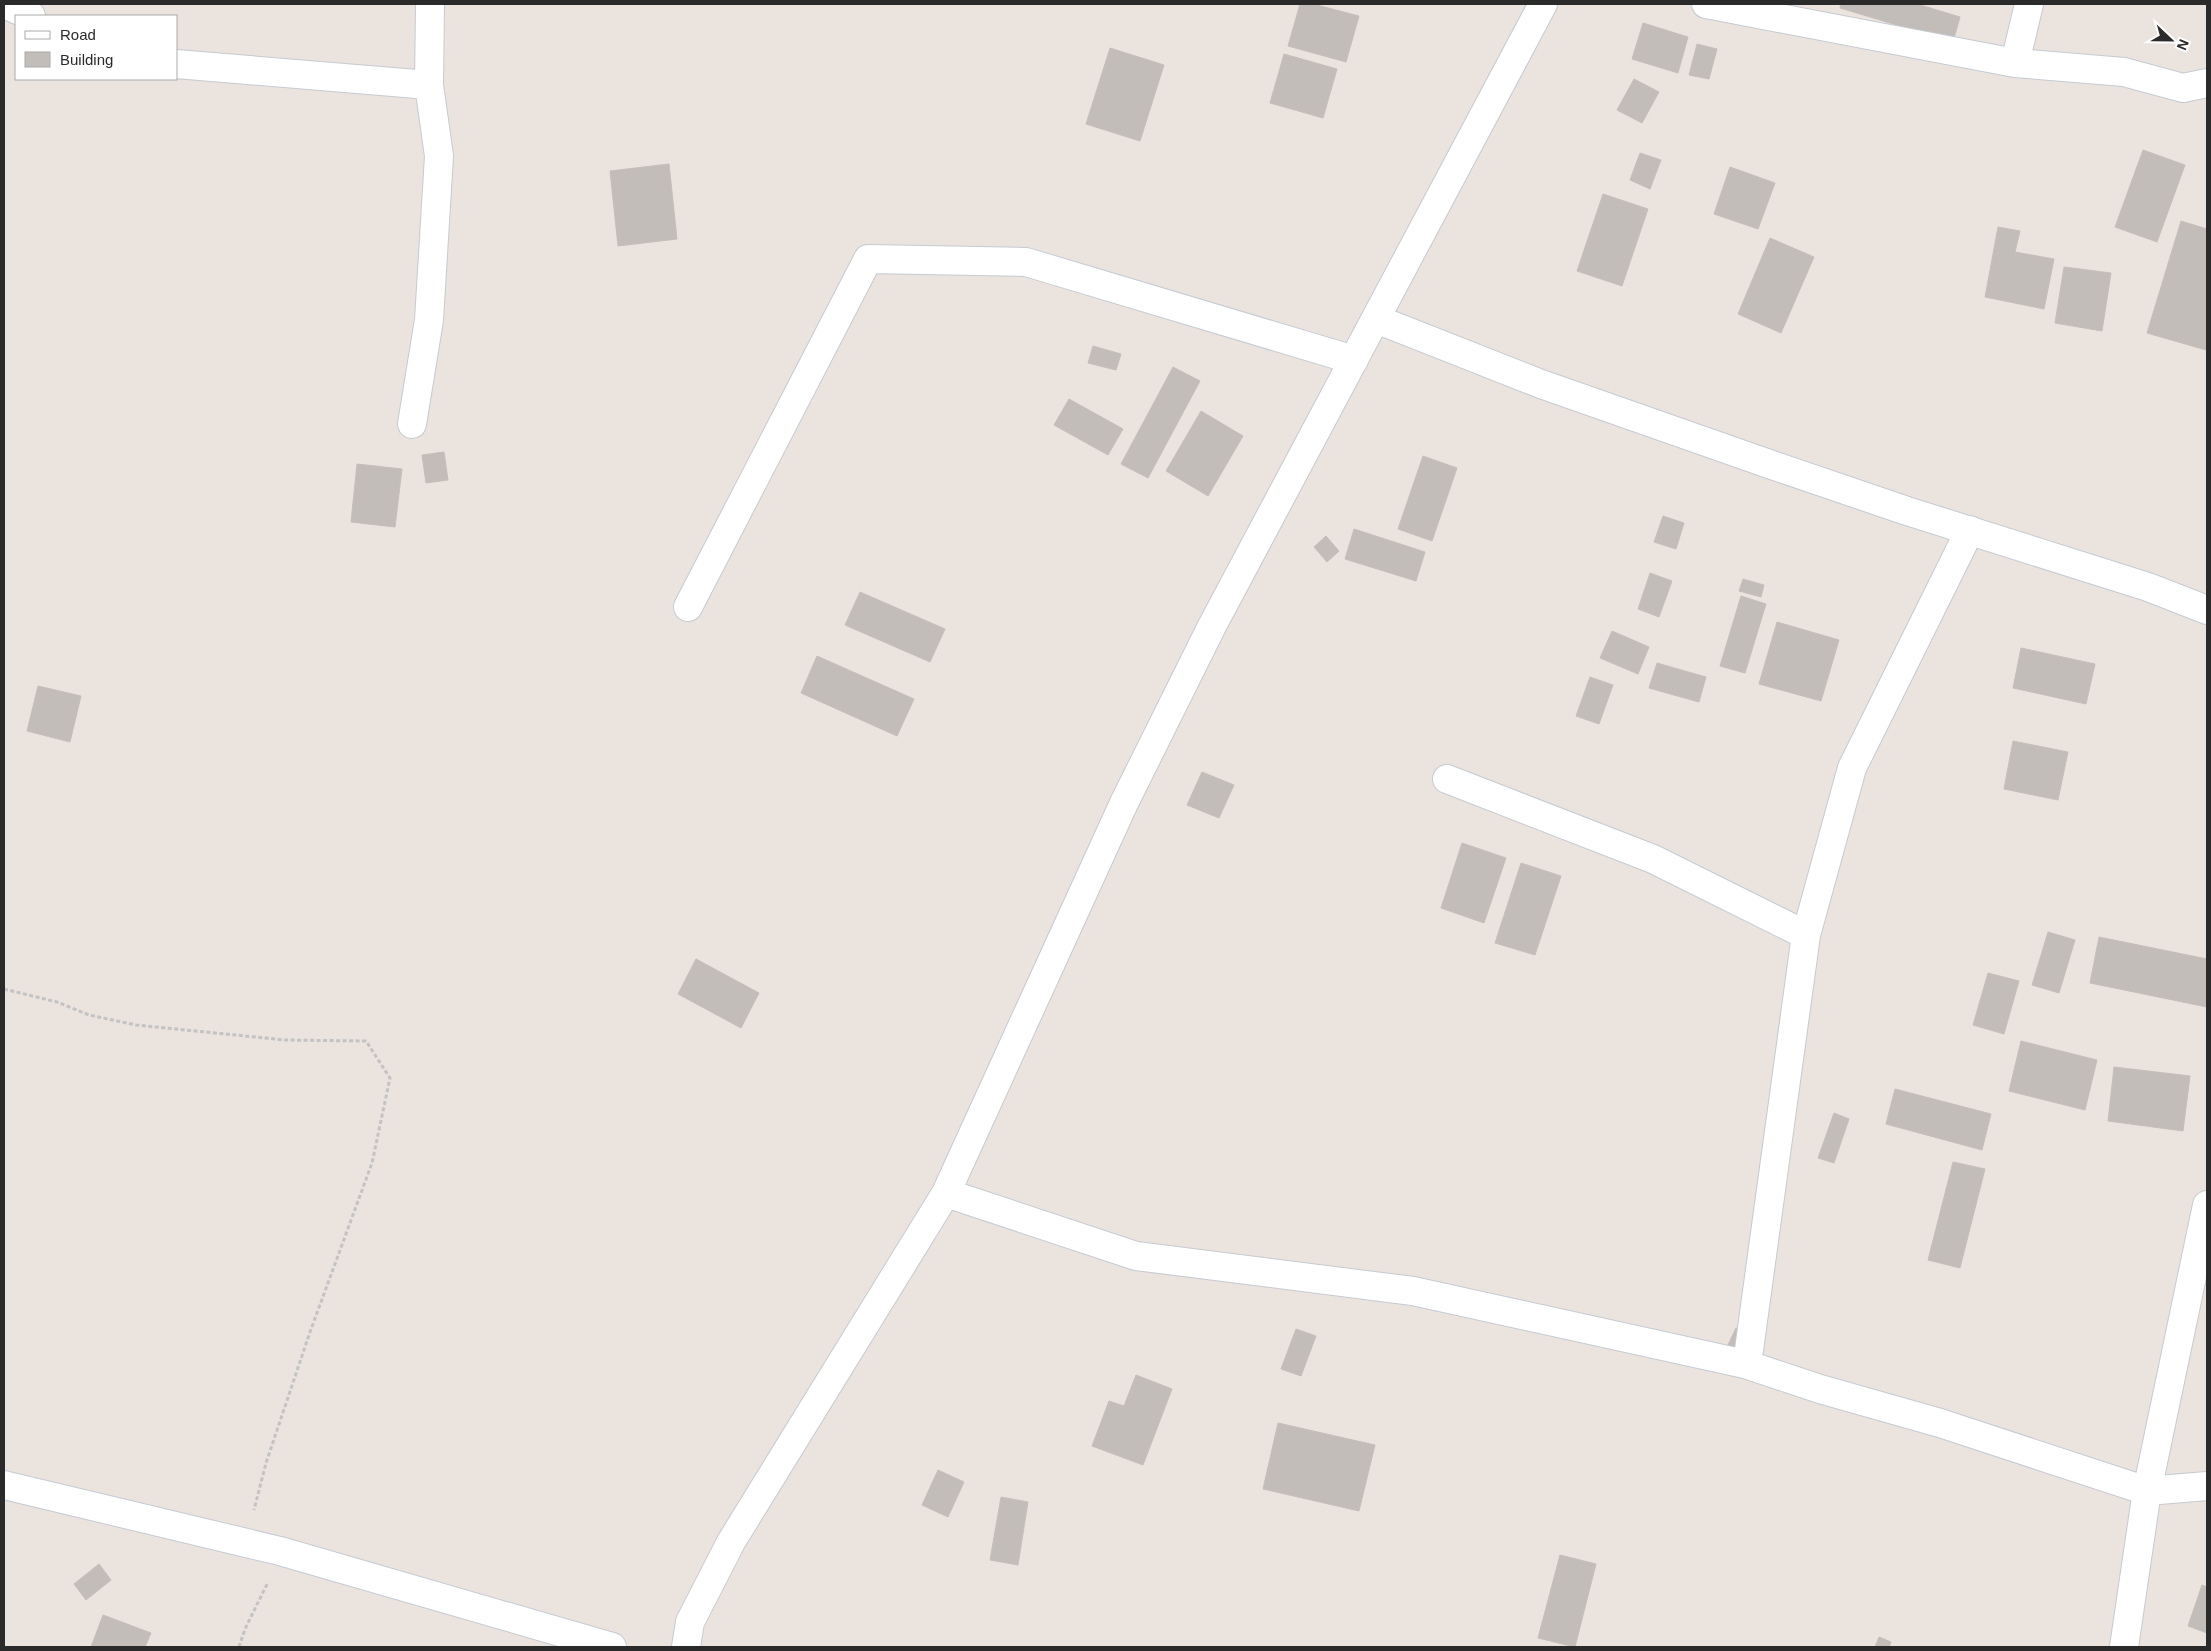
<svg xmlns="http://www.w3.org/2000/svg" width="2211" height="1651" font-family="Helvetica,sans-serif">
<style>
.building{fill:#c3bdba;stroke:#c6beb8}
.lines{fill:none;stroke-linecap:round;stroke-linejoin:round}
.street-casing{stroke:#c5cbd2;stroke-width:30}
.path{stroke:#c3c3c3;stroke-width:3;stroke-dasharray:4 2.5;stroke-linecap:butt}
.street{stroke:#fff;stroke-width:28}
</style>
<rect width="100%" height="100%" fill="#ebe3de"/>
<path class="building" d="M1300 4H1313L1359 16 1346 62 1288 46Z
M1841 4H1917L1960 17 1953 42 1840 8Z
M1643 23 1688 37 1678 73 1632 59Z
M1697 44 1717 49 1709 79 1689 75Z
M1110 48 1164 65 1140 141 1086 124Z
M1284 54 1337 69 1323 118 1270 103Z
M1634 79 1659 92 1642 123 1617 110Z
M2143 150 2185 165 2157 242 2115 227Z
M1640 153 1661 160 1650 189 1630 180Z
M669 164 677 239 618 246 610 171Z
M1730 167 1775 183 1758 229 1714 214Z
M1603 194 1648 209 1622 286 1577 271Z
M2181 221 2207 229V345L2206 350 2147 333Z
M1998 227 2020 231 2015 252 2054 259 2044 309 1985 297Z
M1770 238 1814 257 1781 333 1738 314Z
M2064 267 2111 273 2102 331 2055 323Z
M1093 346 1121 354 1116 370 1088 363Z
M1173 367 1200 381 1148 478 1121 464Z
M1069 399 1123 429 1108 455 1054 425Z
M1201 411 1243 436 1208 496 1166 471Z
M444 452 448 480 426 483 422 455Z
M1423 456 1457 468 1432 541 1398 529Z
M357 464 402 469 395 527 351 522Z
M1663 516 1684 523 1676 549 1654 542Z
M1354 529 1425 552 1416 581 1345 559Z
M1326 536 1339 551 1327 562 1314 547Z
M1650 573 1672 581 1659 617 1638 609Z
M1743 579 1764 585 1761 597 1739 591Z
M860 592 945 629 930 662 845 625Z
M1741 596 1766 604 1745 673 1720 666Z
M1777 622 1839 640 1821 701 1759 684Z
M1612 631 1649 647 1638 674 1600 658Z
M2021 648 2095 664 2086 704 2013 688Z
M817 656 914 699 897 736 801 693Z
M1657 663 1706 677 1699 702 1649 688Z
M1590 677 1613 685 1599 724 1576 716Z
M38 686 81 696 70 742 27 731Z
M2013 741 2068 752 2058 800 2004 789Z
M1202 772 1234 785 1219 818 1187 805Z
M1462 843 1506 858 1484 923 1441 908Z
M1521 863 1561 876 1535 955 1495 943Z
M2048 932 2075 940 2059 993 2032 985Z
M2099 937 2207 959V1007L2090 983Z
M696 959 759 993 741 1028 678 994Z
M1988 973 2019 981 2004 1034 1973 1025Z
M2021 1041 2097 1060 2085 1110 2009 1091Z
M2114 1067 2190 1076 2183 1131 2108 1121Z
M1895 1089 1991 1114 1982 1150 1886 1124Z
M1834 1113 1849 1119 1834 1163 1818 1158Z
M1953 1162 1985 1169 1960 1268 1928 1260Z
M1736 1328 1746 1333 1737 1350 1728 1345Z
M1296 1329 1316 1336 1301 1376 1281 1369Z
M1136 1375 1172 1389 1143 1465 1092 1446 1109 1401 1124 1406Z
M1278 1423 1375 1445 1359 1511 1263 1489Z
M938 1470 964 1482 948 1517 922 1505Z
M1001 1497 1028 1502 1018 1565 990 1560Z
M1560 1555 1596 1564 1575 1647 1538 1638Z
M99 1564 111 1580 86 1600 74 1584Z
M2202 1585 2207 1587V1633L2188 1626Z
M103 1615 151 1633 145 1647H91Z
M1879 1637 1891 1642 1889 1647H1875Z"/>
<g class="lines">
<g class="street-casing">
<path id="street" d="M4 4 31 16
M1706 4 2015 63 2124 72 2183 88 2207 83
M2015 63 2029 4
M176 64 429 85
M1376 319 1541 384 1772 465 1907 511 2148 587 2207 610
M412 424 429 320 439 156 429 85 430 4
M1970 530 1852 768 1806 935 1749 1350 1745 1364 1820 1389 1940 1423 2147 1491 2207 1486
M688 607 868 259 1026 262 1354 360
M1447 779 1653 859 1806 935
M946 1193 1136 1256 1413 1291 1745 1364
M4 1485 280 1551 612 1647
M686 1647 690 1622 731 1542 946 1193 1124 803 1212 626 1543 4
M2124 1647 2147 1491 2207 1205"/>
</g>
<path class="path" d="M4 989 57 1002 89 1015 136 1025 285 1040 366 1041 390 1078 372 1163 310 1332 266 1463 254 1510
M239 1647 245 1629 268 1582"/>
<use href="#street" class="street"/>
</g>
<rect width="2211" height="1651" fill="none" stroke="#2a2a2a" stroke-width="10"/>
<rect x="15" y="15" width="162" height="65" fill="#ffffff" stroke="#aaaaaa"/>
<rect x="25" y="31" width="25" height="8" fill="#ffffff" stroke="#aaaaaa"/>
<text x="60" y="40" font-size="15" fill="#2a2a2a">Road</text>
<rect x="25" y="52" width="25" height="15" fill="#c3bdba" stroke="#aaaaaa"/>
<text x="60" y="65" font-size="15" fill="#2a2a2a">Building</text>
<g transform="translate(2171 40) rotate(112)" stroke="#ffffff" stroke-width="4" paint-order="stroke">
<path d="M0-4L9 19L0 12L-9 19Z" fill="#2a2a2a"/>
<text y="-8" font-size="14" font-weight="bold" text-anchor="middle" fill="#2a2a2a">N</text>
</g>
</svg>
